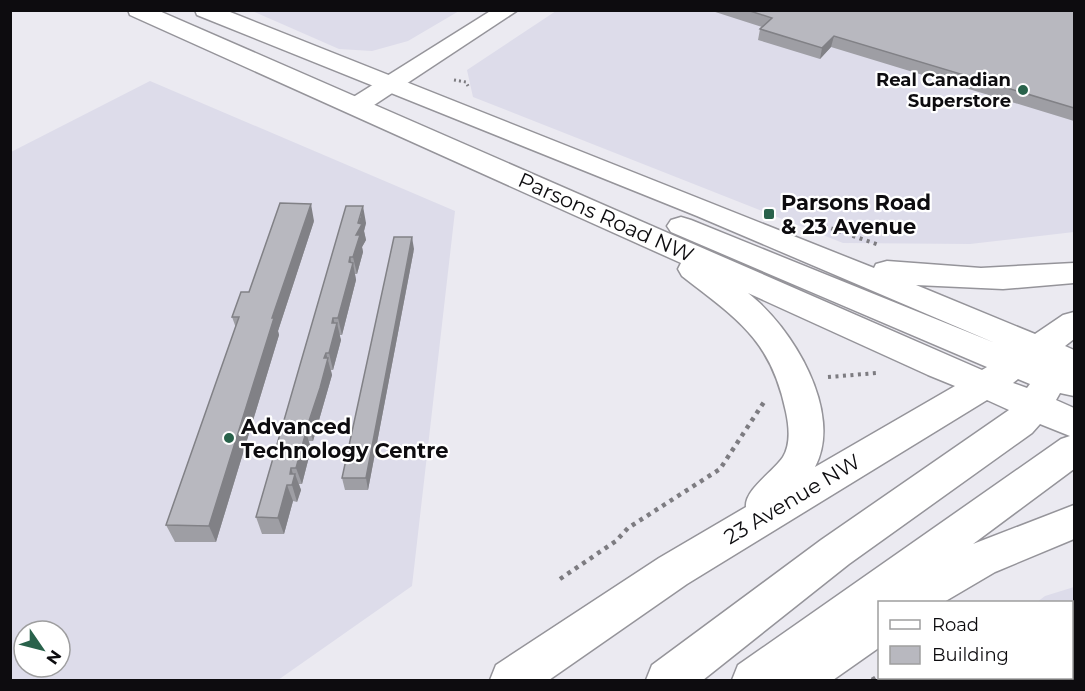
<svg xmlns="http://www.w3.org/2000/svg" width="1085" height="691" font-family="Montserrat,sans-serif">
<style>
.built{fill:#dddcea;fill-rule:evenodd}
.lines{fill:none;stroke-linecap:round;stroke-linejoin:round}
.tertiary-casing{stroke:#95949a;stroke-width:3}
.secondary-casing{stroke:#95949a;stroke-width:3}
.path-far2{stroke:#7d7c81;stroke-width:3;stroke-dasharray:2 3;stroke-linecap:butt}
.path-far1{stroke:#7d7c81;stroke-width:4;stroke-dasharray:3 4.5;stroke-linecap:butt}
.path{stroke:#7d7c81;stroke-width:4.5;stroke-dasharray:4 5;stroke-linecap:butt}
.tertiary{fill:#fff;fill-rule:evenodd}
.secondary{fill:#fff;fill-rule:evenodd}
.wall{fill:#9e9ea4}
.shaded-wall{fill:#818186}
.building{fill:#b8b8bf;stroke:#818186;stroke-width:1.5}
.poi-dot{fill:#29624b;stroke:#fff;stroke-width:2}
.labels{text-anchor:middle;dominant-baseline:central;stroke-width:4.5;stroke-linejoin:round;paint-order:stroke}
.far-poi-label{font-size:18px;font-weight:bold;fill:#0d0c0f;stroke:#fff;text-anchor:end}
.poi-label{font-size:21px;font-weight:bold;fill:#0d0c0f;stroke:#fff;text-anchor:start}
.street-label{font-size:21px;fill:#0d0c0f;stroke:#fff}
</style>
<rect width="100%" height="100%" fill="#ebeaf1"/>
<path class="built" d="M252 11H459L408 41 372 51 339 49Z
M556 11H1074V232L970 244 843 243 473 97 467 70Z
M150 81 455 211 412 586 278 680H11V152ZM24 631H60V667H24Z
M1074 587V680H946L950 678H1072V602H1037L1045 596Z"/>
<g class="lines">
<g class="tertiary-casing">
<path id="tertiary" d="M492 10H518L365 111 356 113 347 111 344 106 347 101Z"/>
</g>
<g class="secondary-casing">
<path id="secondary" d="M128 10H157L982 370 987 367 671 232 667 226 671 220 681 217 691 220 995 343 697 216 197 15 195 10H225L874 268 876 264 887 261 981 268 1074 263V283L1003 289 916 285 1035 334 1063 315 1074 312V339L1065 346 1074 350V396L1060 393 1056 400 1074 408V469L973 544 1074 505V539L995 572 944 602H880V647L833 680H732L738 665 1061 439 1070 436 1040 424 1032 433 849 564 703 680H646L652 665 821 540 1009 410 987 400 687 584 549 680H490L496 665 659 558 746 507C744 490 774 471 783 457 791 444 789 426 786 412 771 339 737 319 682 276L678 269 681 263 130 15ZM748 293 928 375 955 386 815 467C844 412 792 327 748 293ZM1018 379 1030 384 1027 388 1013 383Z"/>
</g>
<path class="path-far2" d="M454 80 466 82 468 86"/>
<path class="path-far1" d="M810 221 879 245
M828 377 877 373"/>
<path class="path" d="M560 579 616 541 628 528 720 469 764 402
M872 680 880 675"/>
<use href="#tertiary" class="tertiary"/>
<use href="#secondary" class="secondary"/>
</g>
<path class="wall" d="M709 10H1074V121L831 47 820 59 758 40 760 29 762 27Z
M346 206 366 223 364 231 366 240 362 247 363 252 357 274H355L356 280 342 335H339L341 340 333 370H331L332 375 313 441H309L311 449 302 484H299L301 490 297 502 293 501 284 534H262L256 517Z
M314 221 278 331 279 335 216 542H175L166 525 236 328 232 317Z
M414 249 368 490H345L342 478Z
M1036 678H1071L1074 681H1035Z"/>
<path class="shaded-wall" d="M834 36 831 47 820 59 822 48Z
M311 204 314 221 278 331 279 335 216 542 209 526 272 318Z
M363 206 366 223 364 231 366 240 362 247 363 252 357 274 353 257 356 235Z
M412 237 414 249 368 490 366 478Z
M350 257 352 266 353 263 356 280 342 335 338 318Z
M333 318 336 328 337 323 341 340 333 370 329 353Z
M326 353 332 375 313 441 308 424Z
M301 424 305 436 306 432 311 449 302 484 296 468 299 432Z
M291 468 294 477 295 474 301 490 297 502 292 485 290 474Z
M287 485 293 501 284 534 278 518Z"/>
<path class="building" d="M747 10H1074V108L834 36 822 48 760 29 772 18Z
M280 203 311 204 272 318H274L209 526 166 525 239 317H232L241 292H249Z
M346 206H363L358 223 362 224 356 235H360L353 257H350L349 262 353 263 338 318H333L332 323H337L329 353H326L324 358H328L320 388 308 424H301L299 432H306L296 468H291L290 474H295L292 485H287L278 518 256 517Z
M394 237H412L366 478H342Z
M1071 619 1074 621V681H1045L1046 678H1071Z"/>
<g class="poi-dot">
<circle cx="1023" cy="90" r="6"/>
<rect x="763" y="208" width="12" height="12" rx="3"/>
<circle cx="229" cy="438" r="6"/>
</g>
<g class="labels">
<g class="far-poi-label">
<text x="1011" y="80">Real Canadian<tspan x="1011" dy="21">Superstore</tspan></text>
</g>
<g class="poi-label">
<text x="781" y="202">Parsons Road<tspan x="781" dy="24">&amp; 23 Avenue</tspan></text>
<text x="241" y="426">Advanced<tspan x="241" dy="24">Technology Centre</tspan></text>
</g>
<g class="street-label">
<text transform="translate(606 217) rotate(24)">Parsons Road NW</text>
<text transform="translate(792 499) rotate(-31)">23 Avenue NW</text>
</g>
</g>
<rect width="1085" height="691" fill="none" stroke="#0d0c0f" stroke-width="24"/>
<rect x="878" y="601" width="195" height="78" fill="#ffffff" stroke="#9e9e9f" stroke-width="1.5"/>
<rect x="890" y="620" width="30" height="9" fill="#ffffff" stroke="#9e9e9f" stroke-width="1.5"/>
<text x="932" y="631" font-size="18" fill="#0d0c0f">Road</text>
<rect x="890" y="646" width="30" height="18" fill="#b8b8bf" stroke="#9e9e9f" stroke-width="1.5"/>
<text x="932" y="661" font-size="18" fill="#0d0c0f">Building</text>
<g transform="translate(42 649) rotate(125)"><circle r="28" fill="#ffffff" stroke="#9e9e9f" stroke-width="1.5"/>
<path d="M0-4.5L10 22L0 15L-10 22Z" fill="#29624b"/>
<text y="-9" font-size="16" font-weight="bold" text-anchor="middle" fill="#0d0c0f">N</text>
</g>
</svg>
